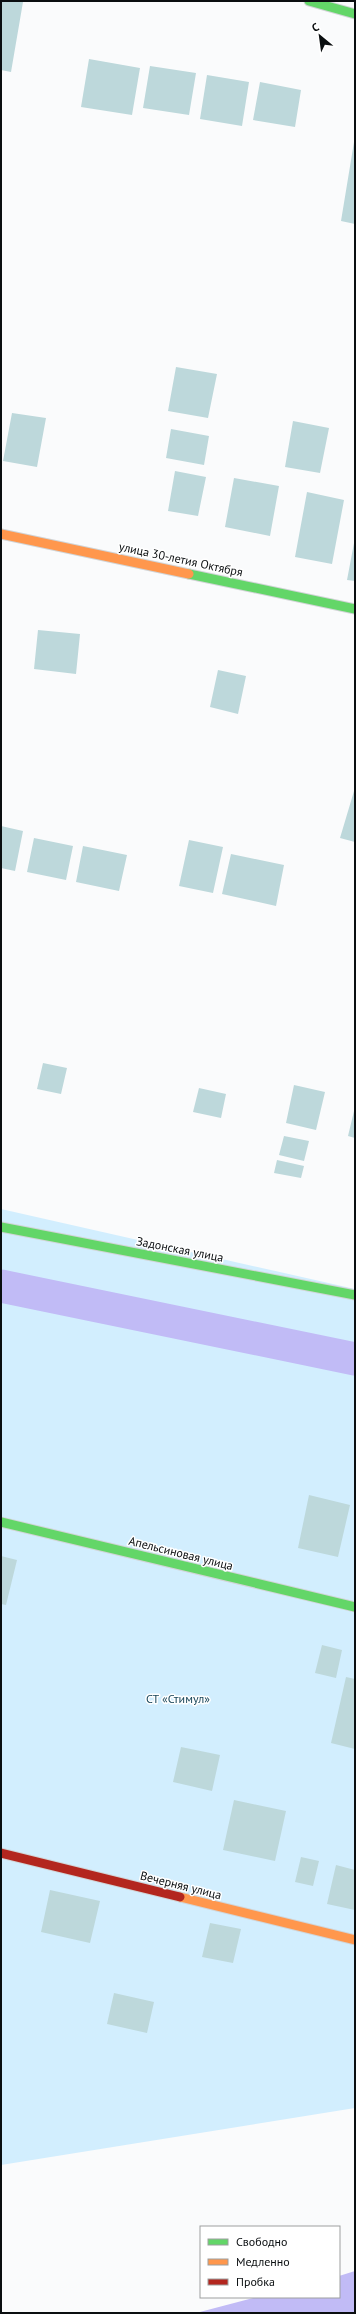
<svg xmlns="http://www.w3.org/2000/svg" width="356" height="2314" font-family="'PT Sans',sans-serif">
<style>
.green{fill:#d2eefe}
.water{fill:#c1bbf6}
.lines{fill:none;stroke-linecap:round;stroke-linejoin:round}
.canal{stroke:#c1bbf6;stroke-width:33}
.building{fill:#bdd8db}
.fast-casing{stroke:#d1d4d6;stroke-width:11}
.slow-casing{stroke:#d1d4d6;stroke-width:11}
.jam-casing{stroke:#d1d4d6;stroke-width:11}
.fast{stroke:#63d668;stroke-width:9}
.slow{stroke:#ff974d;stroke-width:9}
.jam{stroke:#b3261e;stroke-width:9}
.labels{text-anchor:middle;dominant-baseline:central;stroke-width:3;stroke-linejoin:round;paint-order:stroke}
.street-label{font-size:12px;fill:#0a0e10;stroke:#fff}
.park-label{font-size:12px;fill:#174559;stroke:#fff}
</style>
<rect width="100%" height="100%" fill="#fafbfc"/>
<path class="green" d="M1 1209 355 1289V2108L1 2165Z"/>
<path class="water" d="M355 2271V2313H196L257 2297H339V2276Z"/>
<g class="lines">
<path class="canal" d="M1 1286 355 1359"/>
</g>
<path class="building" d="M1 1 23 2 11 72 1 70Z
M89 59 140 68 132 115 81 107Z
M150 66 196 73 189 115 143 108Z
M207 75 249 82 242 126 200 119Z
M260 82 301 90 295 127 253 120Z
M354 142H355V224L341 221Z
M176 367 217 374 208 418 168 411Z
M12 413 46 418 37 467 3 461Z
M293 421 329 428 320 473 285 467Z
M171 429 209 436 204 465 166 458Z
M175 471 206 477 198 516 168 511Z
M234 478 279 486 270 536 225 527Z
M307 492 344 500 332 564 295 557Z
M354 543H355V581L347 580Z
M38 630 80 634 76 674 34 669Z
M218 670 246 676 238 714 210 707Z
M354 791H355V842L340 838Z
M1 826 23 831 15 871 1 868Z
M34 838 73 846 66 880 27 872Z
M189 840 223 847 213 893 179 886Z
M83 846 127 855 119 891 76 882Z
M231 854 284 865 276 906 222 894Z
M43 1063 67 1068 61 1094 37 1089Z
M294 1085 325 1092 316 1130 286 1123Z
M199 1088 226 1094 221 1118 193 1112Z
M354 1111 355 1112V1138L348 1136Z
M284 1136 309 1141 304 1161 279 1155Z
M277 1160 304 1166 301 1178 274 1173Z
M309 1495 350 1505 338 1557 298 1548Z
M1 1556 17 1560 6 1605 1 1604Z
M322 1645 342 1650 336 1678 315 1673Z
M346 1677 355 1679V1749L331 1743Z
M181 1747 220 1755 212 1791 173 1782Z
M234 1800 286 1811 275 1861 223 1850Z
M301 1857 319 1861 313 1886 295 1882Z
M336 1865 355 1870V1910L327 1904Z
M50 1890 100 1901 90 1943 41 1932Z
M210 1923 241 1929 233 1963 202 1957Z
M114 1993 154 2002 147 2033 107 2024Z"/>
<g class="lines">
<g class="fast-casing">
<path id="fast" d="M309 1 355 14
M189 574 355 609
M1 1227 355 1295
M1 1522 355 1607"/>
</g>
<g class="slow-casing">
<path id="slow" d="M1 534 189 574
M180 1897 355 1940"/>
</g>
<g class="jam-casing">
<path id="jam" d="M1 1853 180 1897"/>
</g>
<use href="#fast" class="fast"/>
<use href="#slow" class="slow"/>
<use href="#jam" class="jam"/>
</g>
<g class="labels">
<g class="street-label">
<text transform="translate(181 559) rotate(12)">улица 30-летия Октября</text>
<text transform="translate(180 1249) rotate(11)">Задонская улица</text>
<text transform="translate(181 1553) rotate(14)">Апельсиновая улица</text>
<text transform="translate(181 1885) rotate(14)">Вечерняя улица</text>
</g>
<g class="park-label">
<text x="178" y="1698">СТ «Стимул»</text>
</g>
</g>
<rect width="356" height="2314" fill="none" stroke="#0a0e10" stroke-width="4"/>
<rect x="200" y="2226" width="140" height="72" fill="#ffffff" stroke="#9d9f9f"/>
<rect x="208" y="2239" width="20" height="6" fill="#63d668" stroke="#9d9f9f"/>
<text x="236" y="2246" font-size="12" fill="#0a0e10">Свободно</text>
<rect x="208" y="2259" width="20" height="6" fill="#ff974d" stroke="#9d9f9f"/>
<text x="236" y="2266" font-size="12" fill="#0a0e10">Медленно</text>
<rect x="208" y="2279" width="20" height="6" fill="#b3261e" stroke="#9d9f9f"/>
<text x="236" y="2286" font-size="12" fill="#0a0e10">Пробка</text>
<g transform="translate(320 36) rotate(331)" stroke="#ffffff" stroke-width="3" paint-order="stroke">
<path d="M0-3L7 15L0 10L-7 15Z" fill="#0a0e10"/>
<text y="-6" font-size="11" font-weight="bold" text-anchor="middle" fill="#0a0e10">С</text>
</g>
</svg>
